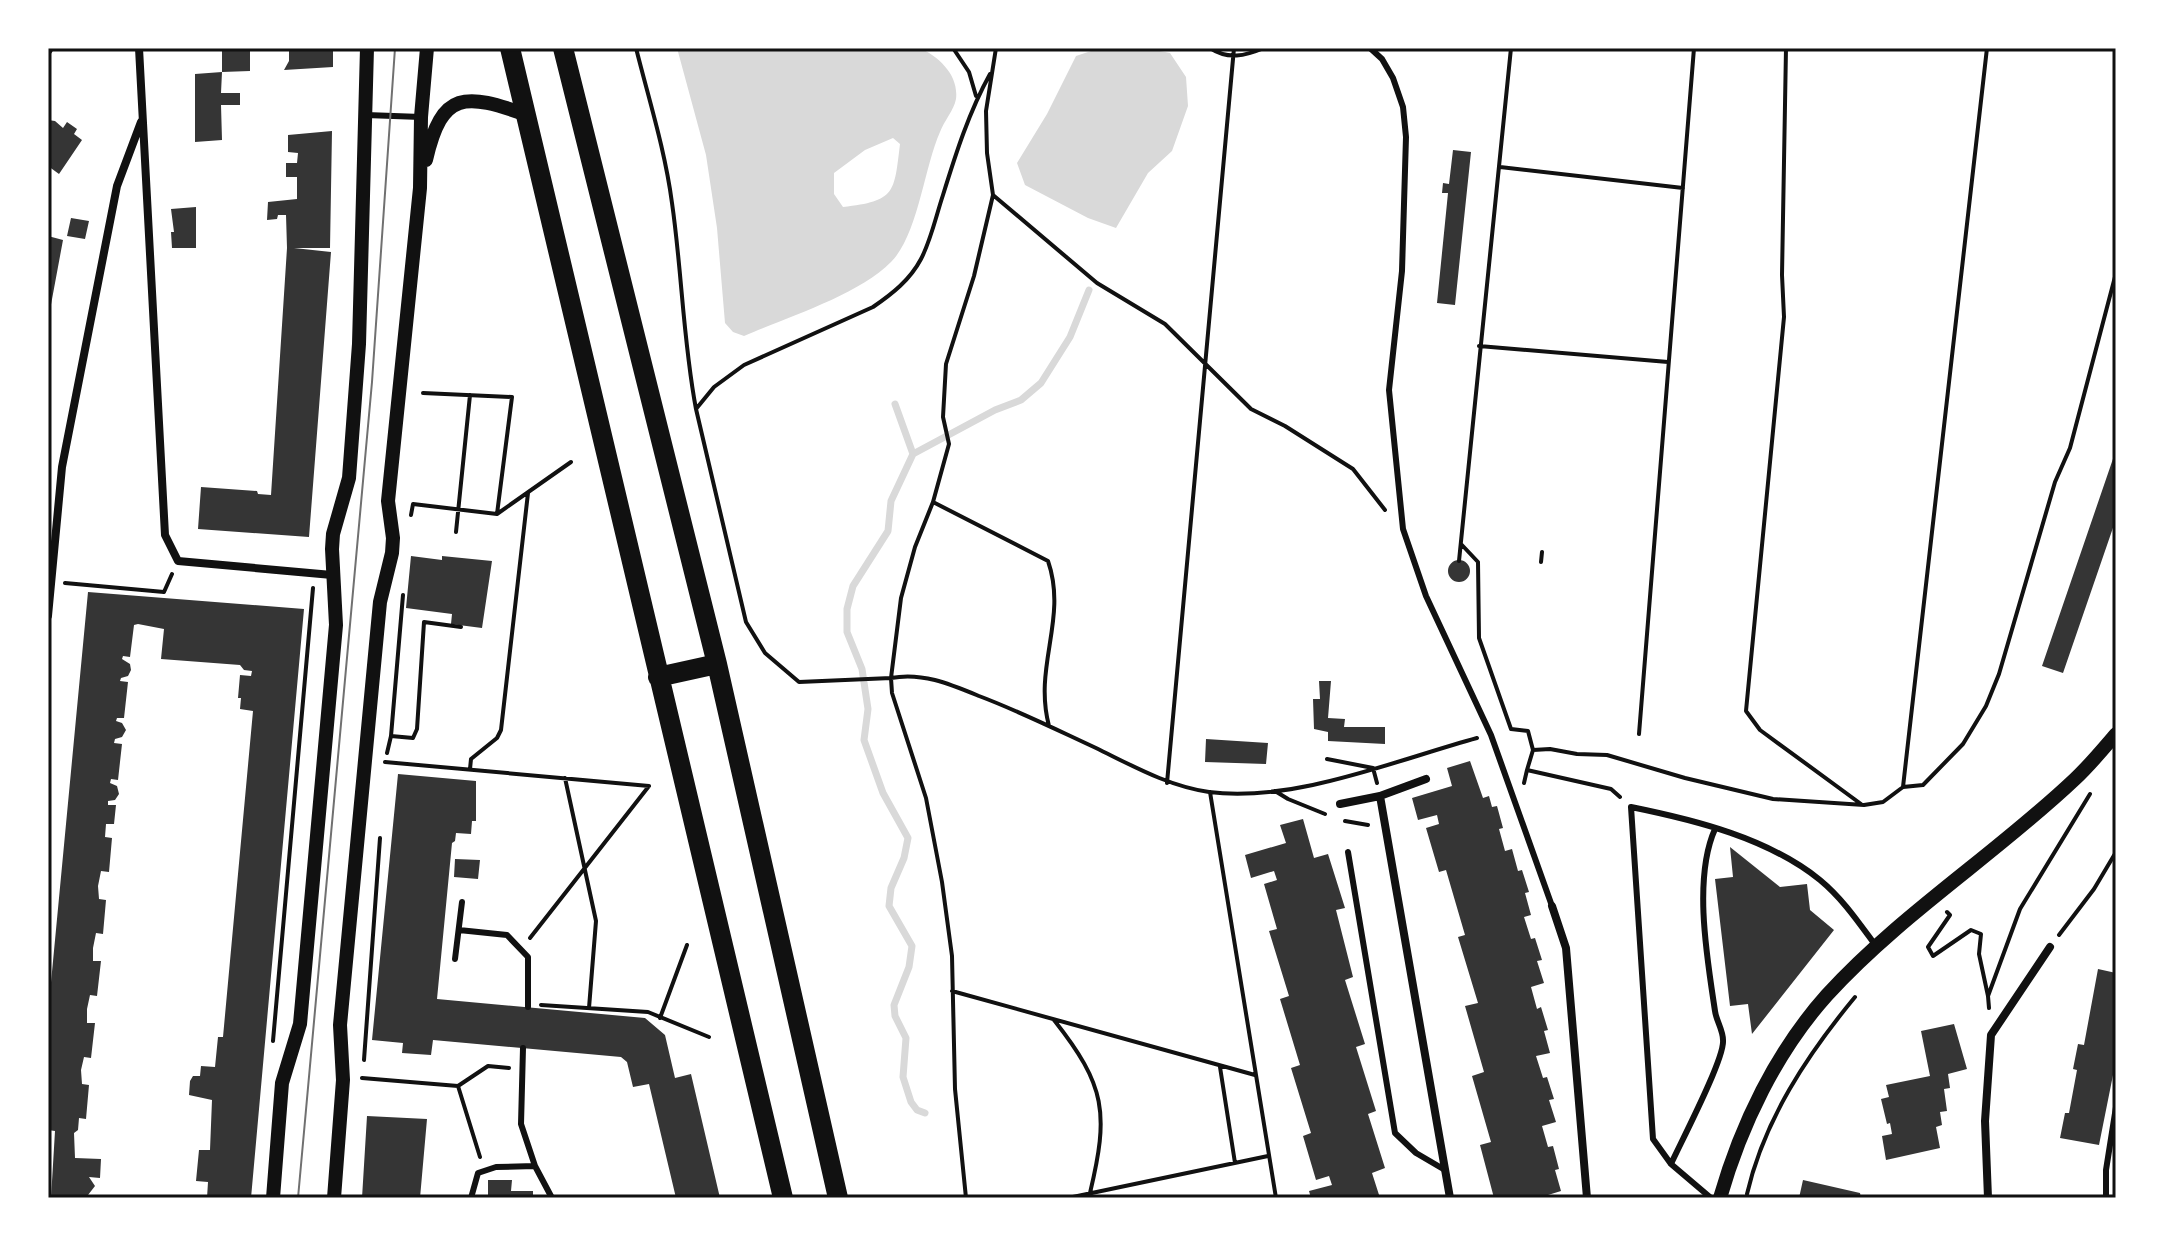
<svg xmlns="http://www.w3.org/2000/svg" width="2164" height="1246" font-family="Barlow,sans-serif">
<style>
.water{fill:#d9d9d9;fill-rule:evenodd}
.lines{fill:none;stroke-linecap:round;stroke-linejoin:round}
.stream{stroke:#d9d9d9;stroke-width:7}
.building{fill:#353535}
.path{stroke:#111;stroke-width:4}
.service{stroke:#111;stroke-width:6}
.minor{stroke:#111;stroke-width:8}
.tertiary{stroke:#111;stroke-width:14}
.primary{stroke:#111;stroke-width:20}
.tram{stroke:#707070;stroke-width:2}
.neatline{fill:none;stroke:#111;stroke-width:3}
</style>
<rect width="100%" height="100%" fill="#fff"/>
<path class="water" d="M677 48H920C939 57 959 75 956 99 954 110 944 121 940 132 924 168 918 235 891 262 857 296 787 317 744 336L733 332 725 323 717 228 706 155ZM893 138 900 144C894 193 896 201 843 207L834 194V173L865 150Z
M1100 48H1145L1170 53 1186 77 1188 106 1172 151 1148 173 1116 228 1088 218 1025 185 1017 163 1047 114 1076 56Z"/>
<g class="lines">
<path class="stream" d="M895 404 913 454 891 501 888 531 853 586 847 609V632L862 669 868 709 864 740 883 793 908 838 904 858 891 888 889 906 912 946 909 967 894 1005 895 1016 906 1038 903 1077 911 1102 917 1110 925 1113
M913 454 995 410 1021 400 1041 383 1070 337 1089 290"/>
</g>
<path class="building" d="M222 48H250V71L222 72Z
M289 48H333V67L284 70 289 61Z
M222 72 221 93H240V105H221L222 140 195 142V74Z
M48 120 55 121 63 128 67 122 77 129 74 134 82 140 59 174 48 166Z
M332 131 330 248H294L331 252 309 537 198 529 201 487 257 491 258 494 271 495 287 248 286 215H278L277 219 267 220 268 202 297 199V177H286V163H297L298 153 288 152V135Z
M1453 150 1471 152 1455 305 1437 303 1448 193H1442L1443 183 1449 184Z
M196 207V248H172L171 232H174L171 209Z
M71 218 89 221 85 239 67 236Z
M48 236 63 240 50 310H48Z
M2116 450V519L2063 673 2042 666Z
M411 556 442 560V556L492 561 482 628 451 624 452 614 406 608Z
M1448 571a11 11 0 1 1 22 0a11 11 0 1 1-22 0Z
M88 592 304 609 251 1198H207L208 1182 196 1181 199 1150H210L212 1100 189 1095 190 1081 193 1076H200L201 1066 215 1067 218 1037H223L253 711 240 709 241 698H238L240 675 251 676 252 671 244 670 240 665 161 659 164 629 138 624 134 625 130 657 123 656 122 659 130 664 131 670 128 676 121 678 120 681 128 682 124 718H117L116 721 122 723 126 730 122 737 115 739 114 743 122 744 118 780 111 779 110 783 117 786 119 794 115 800 108 801V805H116L114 824H106L105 837 112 838 109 872 101 871 98 886 99 899 106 900 103 934 96 933 93 948V961H101L97 996 90 995 87 1009V1023H95L91 1058 84 1057 81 1070 82 1084 89 1085 86 1119 79 1118 78 1130 74 1133 75 1158 101 1159 100 1178 89 1177 95 1186 88 1195H94V1198H51L55 1131 48 1130V1014Z
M1319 681H1331L1328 718 1345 719 1344 727H1385V744L1328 741V732L1314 729 1313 699H1320Z
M1206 739 1268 743 1266 764 1205 762Z
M1470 761 1483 798 1489 796 1492 807 1497 806 1503 828 1499 829 1505 851 1512 849 1518 871 1522 870 1529 892 1525 893 1531 915 1524 917 1531 939 1535 938 1542 960 1537 961 1544 983 1531 987 1537 1009 1541 1007 1548 1030 1544 1031 1550 1053 1536 1056 1543 1078 1547 1077 1554 1099 1549 1100 1556 1122 1542 1126 1548 1147 1553 1146 1559 1169 1555 1170 1561 1191 1548 1195 1549 1198H1494L1480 1145 1491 1142 1472 1076 1484 1072 1465 1006 1478 1003 1458 937 1465 935 1446 870 1439 872 1426 828 1439 824 1437 815 1418 820 1412 798 1452 786 1447 768Z
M398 774 476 781V821H472L471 834 456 833 455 841 452 843 437 999 645 1018 665 1035 675 1078 691 1074 720 1198H676L649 1084 633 1087 627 1062 621 1057 433 1040 431 1055 402 1053 403 1043 372 1040Z
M1303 819 1314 858 1328 854 1345 908 1336 910 1353 977 1345 980 1365 1044 1356 1047 1376 1111 1368 1114 1385 1168 1372 1173 1380 1198H1311L1309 1191 1332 1185 1329 1176 1316 1180 1303 1136 1311 1133 1291 1068 1300 1065 1280 999 1289 996 1269 931 1277 929 1264 884 1277 880 1274 871 1251 878 1245 855 1286 843 1280 825Z
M1730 847 1780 887 1807 884 1810 910 1834 930 1752 1034 1748 1004 1730 1006 1715 879 1733 877Z
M455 859 480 860 478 879 454 877Z
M2098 969 2116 973V1060L2099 1145 2060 1138 2065 1113H2069L2077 1070 2073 1069 2078 1044 2084 1045Z
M1954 1024 1967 1069 1948 1074 1950 1088 1944 1089 1947 1111 1940 1112 1942 1125 1936 1127 1940 1148 1886 1160 1882 1136 1892 1134 1890 1123 1887 1124 1881 1099 1889 1097 1886 1085 1930 1076 1921 1031Z
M367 1116 427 1119 420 1198H362Z
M488 1180H512L511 1191H533V1198H488Z
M1803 1180 1860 1193 1861 1198H1799Z"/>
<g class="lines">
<path class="path" d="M636 48C649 100 665 150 672 203 682 272 683 341 696 409
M953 48 969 72 976 96
M1210 48C1228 60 1245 56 1264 48
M1786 48 1782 275 1784 317 1746 711 1760 730 1861 804
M990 74C969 112 956 153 943 195 936 216 931 240 921 259 910 280 892 294 873 307L744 365 714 387 696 409 746 622 765 653 799 682 891 678 901 598 915 547 933 502 949 444 943 417 946 364 974 276 993 195 987 153 986 111 996 48
M1500 167 1683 188
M993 195 1097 283 1165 324 1251 409 1285 426 1353 469 1385 510
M1479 346 1668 362
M933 502 1048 561C1068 619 1033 666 1049 726
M497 514 571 462
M411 515 413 504 497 514 512 397 423 393
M456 532 470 395
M1461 544 1478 562 1479 638 1511 729 1528 731 1533 750 1527 770
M1459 561 1511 48
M1541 562 1542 552
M65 583 164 592 172 574
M1639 734 1694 48
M391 736 413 738 417 729 424 622 461 627
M1533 750 1550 749 1577 754 1607 755 1685 778 1773 799 1864 805 1883 802 1903 787 1923 785 1963 744 1986 706 1999 674 2055 482 2070 448 2116 273
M387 753 391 736 403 595
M1327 759 1373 768 1377 783
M385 762 649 786
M470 769 471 759 497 738 501 730 528 493
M565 778 596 921 589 1008
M1167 783 1234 48
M1524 783 1527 770 1611 789 1620 797
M1903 787 1987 48
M1275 791 1288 799 1325 814
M1210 792 1276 1198
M1345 821 1368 825
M1947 912 1950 915 1928 947 1933 956 1971 930 1981 934 1979 954 1988 996
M2059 935 2094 889 2116 852
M530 938 649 786
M952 991 1255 1075
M541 1005 648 1012 709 1037
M1989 1008 1988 996 2020 909 2090 794
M660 1018 687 945
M1054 1020C1106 1086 1109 1113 1090 1193
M273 1041 313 588
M364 1060 380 838
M1220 1067 1235 1163
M362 1078 458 1086
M480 1157 458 1086 488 1066 509 1068
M1747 1194C1764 1120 1807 1055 1855 997
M966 1198 955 1089 952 956 942 882 926 798 892 693 891 678C922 672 950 684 979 696 1019 711 1057 730 1096 748 1133 766 1168 786 1209 792 1294 803 1396 760 1477 738
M1068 1198 1268 1156"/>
<path class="service" d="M1370 48 1382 59 1393 78 1403 107 1406 137 1402 271 1389 390 1403 529 1426 596 1491 735 1552 906
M366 115 421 117
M1348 852 1395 1133 1416 1153 1445 1170
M459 930 507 935 528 957V1007
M455 959 462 902
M523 1048 521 1124 535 1166 552 1198
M1671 1164C1681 1142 1725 1058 1723 1040 1723 1030 1716 1020 1715 1011 1707 958 1693 878 1715 829
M471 1198 478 1173 496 1167 535 1166
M1711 1198 1671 1164 1653 1139 1631 807C1695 820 1768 838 1820 880 1843 899 1859 923 1876 946
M2106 1198V1170L2116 1107"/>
<path class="minor" d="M139 48 165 535 178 561 332 575
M48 51 50 48
M48 616 62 467 117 186 141 122
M1380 796 1450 1198
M1340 804 1380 796 1426 779
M1552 906 1566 948 1587 1198
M1988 1198 1985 1121 1991 1035 2050 947"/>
<path class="tertiary" d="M426 160C442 90 465 93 527 115
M273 1198 282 1083 300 1024 336 625 332 549 333 534 349 478 359 344 367 48
M334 1198 343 1080 340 1025 380 602 392 553 393 538 388 501 420 188 421 117 427 48
M1720 1198C1741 1125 1776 1052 1827 995 1901 914 1996 854 2075 779 2090 765 2103 749 2116 734"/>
<path class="primary" d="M510 48 783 1198
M563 48 717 664 838 1198
M658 677 717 664"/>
<path class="tram" d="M298 1198 372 382 395 48"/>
</g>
<rect width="2164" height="1246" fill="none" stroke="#ffffff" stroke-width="100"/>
<rect x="50" y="50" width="2064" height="1146" class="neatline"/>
</svg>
